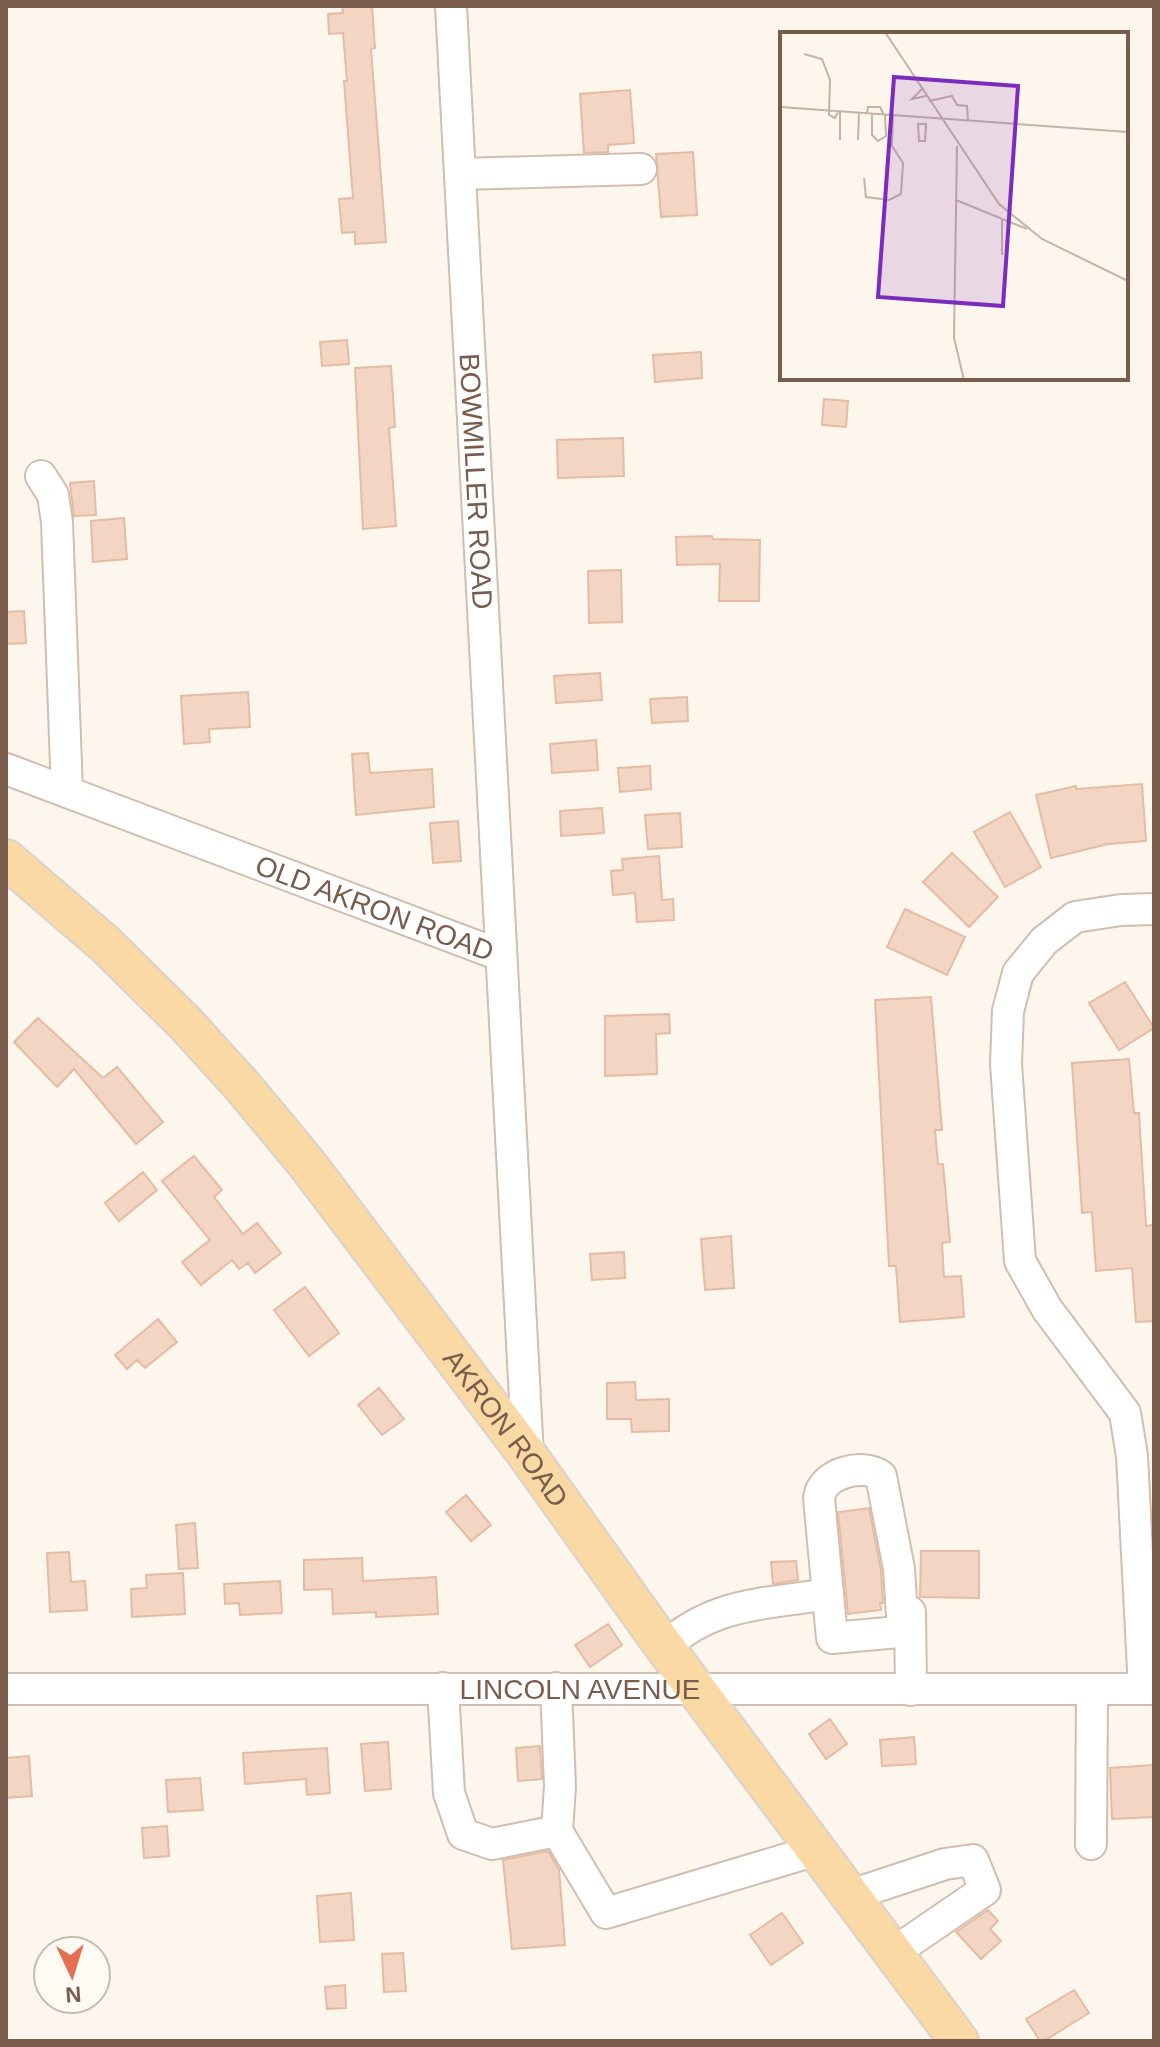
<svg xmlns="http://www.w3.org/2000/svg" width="1160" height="2047" font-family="Helvetica,sans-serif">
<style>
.building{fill:#f3d5c3;stroke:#e6bba3;stroke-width:2}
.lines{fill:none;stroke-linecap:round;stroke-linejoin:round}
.minor-casing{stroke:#d1beb0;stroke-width:34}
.major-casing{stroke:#dad1cd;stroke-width:42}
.minor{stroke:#fff;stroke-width:30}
.major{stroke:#fbd9a5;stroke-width:38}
.labels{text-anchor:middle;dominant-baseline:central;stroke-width:7;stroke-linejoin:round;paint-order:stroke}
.street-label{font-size:28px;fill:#7a5c4d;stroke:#fffaf3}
.inset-road{fill:none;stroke:#c5b3a7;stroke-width:2}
.view{fill:#7b2cbf;fill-opacity:0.15;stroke:#7b2cbf;stroke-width:4}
.inset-edge{fill:none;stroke:#7a5c4d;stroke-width:4}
</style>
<rect width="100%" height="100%" fill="#fdf6ec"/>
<path class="building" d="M342 6H372L375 48 371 49 386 242 355 244V232L342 233 339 199 353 198 344 81H347L343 33 329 34 328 14 343 13Z
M630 90 634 143 608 145V152L584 153 580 94Z
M693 152 697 215 661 217 656 154Z
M347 340 349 364 322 366 320 342Z
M701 352 702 378 655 382 653 355Z
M391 366 395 427 389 428 396 526 363 529 355 368Z
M824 399 848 401 846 427 822 425Z
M623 438 624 476 558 478 557 440Z
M94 481 96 515 74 516 70 483Z
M124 518 127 559 93 562 91 521Z
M712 536 713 539 760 540 759 601H719L720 564 677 565 676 537Z
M621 570 622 622 589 623 588 571Z
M24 611 26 643 6 644V612Z
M600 673 602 700 556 703 554 676Z
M248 692 250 727 209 729 210 742 184 744 181 696Z
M687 697 688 721 652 723 650 699Z
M596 740 598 770 552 773 550 744Z
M368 753 370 773 432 769 434 807 356 815 352 754Z
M650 766 651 789 620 792 618 768Z
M1142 784 1146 841 1108 844 1051 858 1036 795 1076 786V789Z
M602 808 604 833 561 836 560 811Z
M1010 812 1041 867 1005 887 974 832Z
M680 813 682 847 648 849 645 815Z
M458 821 461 861 433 863 430 823Z
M952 853 998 897 969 927 923 882Z
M659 856 662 900 673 899 674 920 637 922 635 893 613 895 611 871 623 870 622 859Z
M905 909 965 937 947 975 887 947Z
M1125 982 1154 1028 1119 1050 1089 1003Z
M931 997 942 1130H935L938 1164H943L950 1242 942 1243 944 1277 961 1276 964 1317 900 1322 896 1266H889L875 1000Z
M669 1014 670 1033 656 1034 657 1074 605 1076V1016Z
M38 1018 103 1078 117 1067 163 1122 136 1144 74 1069 57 1087 14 1042Z
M1129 1059 1134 1113H1139L1146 1226 1154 1225V1321L1136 1322 1132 1268 1096 1271 1092 1212 1082 1213 1072 1063Z
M194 1156 222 1190 214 1197 243 1234 257 1223 281 1253 255 1273 248 1263 239 1269 232 1260 201 1285 182 1262 210 1240 162 1181Z
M143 1172 157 1190 119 1221 105 1203Z
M731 1236 734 1288 705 1290 701 1239Z
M624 1252 625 1278 592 1280 590 1254Z
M305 1287 339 1333 309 1356 274 1310Z
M158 1319 177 1342 145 1368 137 1360 127 1369 115 1355Z
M635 1382 636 1400 669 1399V1431L632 1432 631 1419H607V1383Z
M379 1388 404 1419 382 1435 358 1405Z
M466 1495 491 1525 471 1541 446 1512Z
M869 1508 881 1571 883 1603H880L881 1610 848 1614 838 1512Z
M195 1523 198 1568 179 1569 176 1525Z
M921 1551H979V1598L920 1597Z
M69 1552 71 1582 85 1581 87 1610 50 1612 47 1553Z
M362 1558 363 1581 436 1577 438 1614 376 1617V1612L333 1614 332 1589 304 1590V1560Z
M796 1561 798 1580 773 1584 771 1562Z
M183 1573 185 1614 132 1617 131 1589 147 1588 146 1575Z
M280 1581 282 1613 240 1615 239 1603 225 1604 224 1584Z
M608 1624 622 1645 590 1667 575 1645Z
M830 1719 847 1744 826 1759 809 1734Z
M914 1737 916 1764 882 1766 880 1740Z
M388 1742 391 1789 365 1791 361 1744Z
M540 1746 542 1779 518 1781 516 1748Z
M327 1748 330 1793 307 1795 306 1779 245 1784 243 1753Z
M29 1756 32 1796 6 1798V1758Z
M1153 1765 1154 1817 1112 1819 1110 1768Z
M200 1778 203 1810 168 1812 166 1780Z
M167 1826 169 1856 144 1858 142 1828Z
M548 1851 559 1870 565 1945 512 1949 503 1860Z
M351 1893 354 1940 320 1942 317 1896Z
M988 1910 998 1921 990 1929 1001 1941 981 1959 956 1932Z
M782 1913 803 1943 771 1965 750 1935Z
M403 1953 406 1991 384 1992 382 1954Z
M345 1985 346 2008 327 2009 325 1987Z
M1074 1990 1089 2013 1044 2041H1040L1026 2019Z"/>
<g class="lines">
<g class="minor-casing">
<g id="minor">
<path id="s1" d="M451 6 528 1456"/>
<path d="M460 174 641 169"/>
<path d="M41 476 53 495 57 522 67 792"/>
<path id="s2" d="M6 769 500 955"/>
<path d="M910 1612 911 1690"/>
<path d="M903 1631 899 1569 881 1476C862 1462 821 1474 819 1498L832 1638 910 1631"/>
<path d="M665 1647C713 1602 767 1604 828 1594"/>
<path d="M443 1688 449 1793 463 1834 492 1844 557 1831 606 1913 817 1850"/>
<path d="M556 1688 560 1786 557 1831"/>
<path id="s3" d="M6 1689H1154"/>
<path d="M1144 1689 1132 1456 1125 1413 1047 1309 1020 1261 1006 1064 1008 1011 1018 973 1044 941 1075 917 1121 910 1154 909"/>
<path d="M1091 1844 1092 1689"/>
<path d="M851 1895 945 1864 973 1860 985 1890 893 1953"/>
</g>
</g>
<g class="major-casing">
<g id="major">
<path id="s4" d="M6 859 105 944 186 1024 244 1088 307 1164 528 1456 660 1641 959 2041"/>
</g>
</g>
<use href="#minor" class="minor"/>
<use href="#major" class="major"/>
</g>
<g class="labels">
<g class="street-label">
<text stroke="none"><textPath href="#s1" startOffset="476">BOWMILLER ROAD</textPath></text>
<text stroke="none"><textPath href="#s2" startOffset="394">OLD AKRON ROAD</textPath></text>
<text stroke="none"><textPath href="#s4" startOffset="760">AKRON ROAD</textPath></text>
<text stroke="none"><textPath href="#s3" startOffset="574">LINCOLN AVENUE</textPath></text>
</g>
</g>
<g transform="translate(780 32)">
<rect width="348" height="348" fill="#fdf6ec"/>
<path class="inset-road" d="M105 0 219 172 262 207 348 249M24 22 42 27 50 48 49 83 55 86 58 80M142 57 132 67 146 64M149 69 172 64 177 73 187 74 188 89M0 75 348 100M87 82 88 75H100L104 83M92 82V103L98 109 106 104 105 83M137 92H146L145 109H139L138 92M60 108V80M78 108 79 81M177 114 174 306 184 348M84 146 86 165 109 168 121 162 123 131 112 114 113 84M176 168 247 197M222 188V223"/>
<path class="view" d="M114 45 238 54 223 274 98 265Z"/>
<rect width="348" height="348" class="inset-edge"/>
</g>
<rect width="1160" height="2047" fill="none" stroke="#7a5c4d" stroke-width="16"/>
<g transform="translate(72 1975) rotate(176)"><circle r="38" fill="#fffaf3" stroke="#cabbb1" stroke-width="2"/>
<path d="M0-6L14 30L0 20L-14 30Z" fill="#e76f51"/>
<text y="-12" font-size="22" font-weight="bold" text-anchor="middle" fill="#7a5c4d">N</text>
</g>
</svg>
